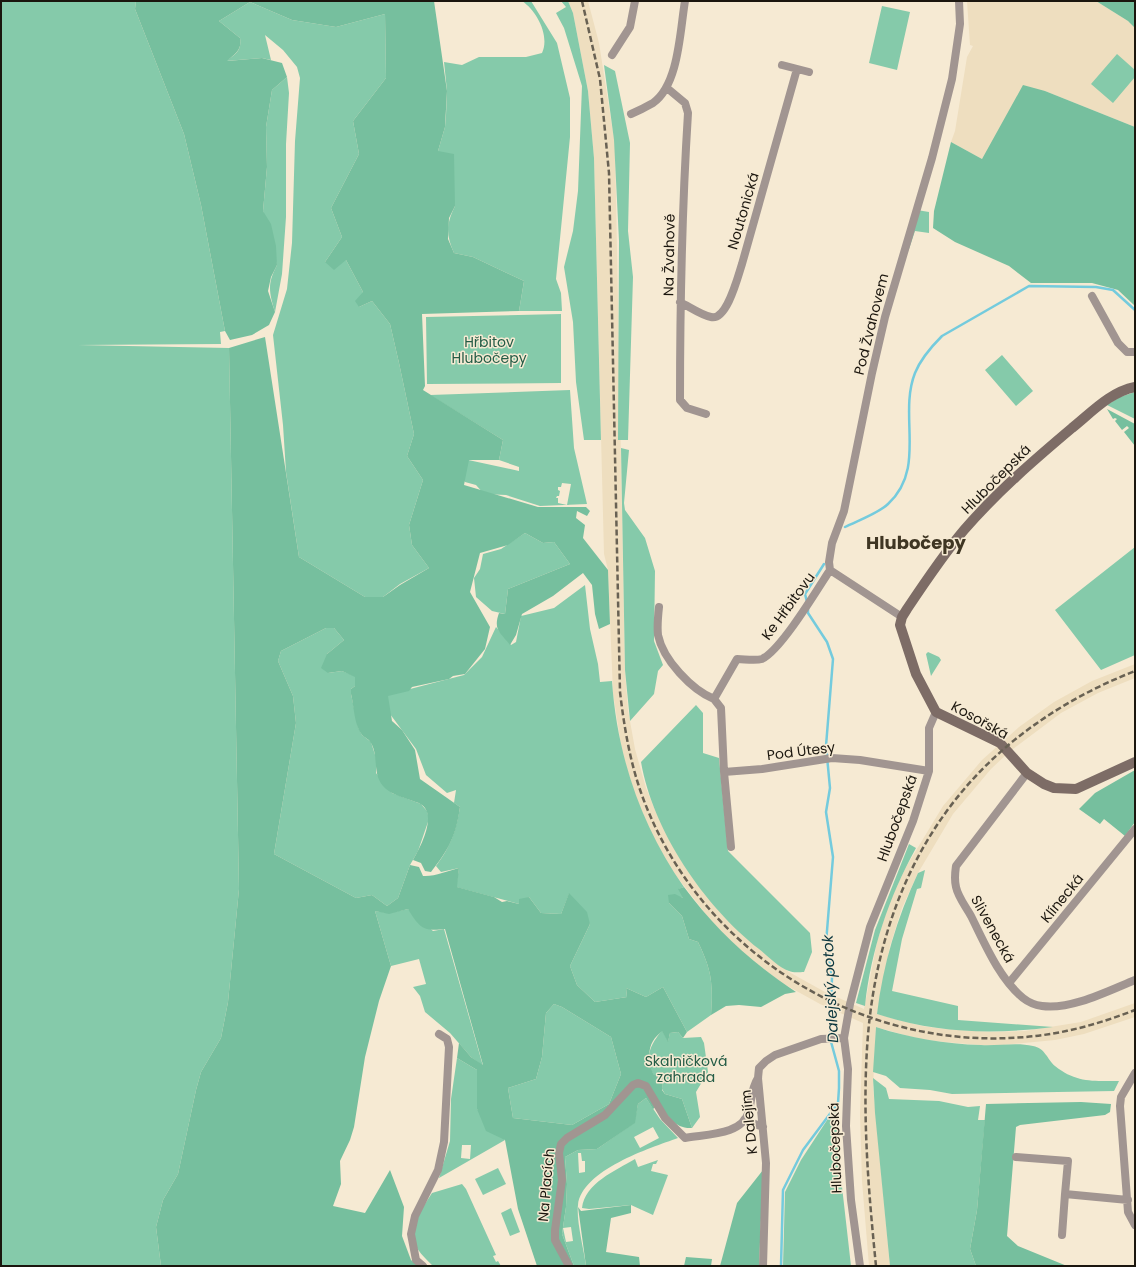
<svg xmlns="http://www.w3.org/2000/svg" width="1136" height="1267" font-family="Poppins,sans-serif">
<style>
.built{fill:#eedebf}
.green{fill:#85caaa;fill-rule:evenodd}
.forest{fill:#76bf9e;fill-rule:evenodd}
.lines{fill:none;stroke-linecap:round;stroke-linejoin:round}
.stream{stroke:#74cbdd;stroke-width:2.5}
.street{stroke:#a19591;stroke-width:8}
.secondary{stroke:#7d6c66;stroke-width:10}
.rail{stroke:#686153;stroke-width:2.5;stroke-dasharray:6 3;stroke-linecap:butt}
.labels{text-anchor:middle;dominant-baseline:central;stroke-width:3;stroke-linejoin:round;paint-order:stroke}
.street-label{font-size:14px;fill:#1b160e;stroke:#f6ead3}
.park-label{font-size:14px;fill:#245c46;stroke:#f6ead3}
.water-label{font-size:15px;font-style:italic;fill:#0a353d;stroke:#f6ead3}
.district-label{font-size:18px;font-weight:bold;fill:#3f3623;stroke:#f6ead3}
</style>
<rect width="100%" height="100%" fill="#f6ead3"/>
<path class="built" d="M568 1H588L599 43 615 145 625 670 628 710 635 749 646 788 655 810 682 862 720 912 752 943 789 972 825 992 864 1009 877 942 889 903 906 867 943 806 982 760 1019 727 1054 702 1092 681 1135 664V678L1098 693 1061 713 1009 752 991 769 953 814 918 873 902 908 890 946 877 1014 922 1026 945 1029 992 1032 1025 1031 1081 1022 1135 1003V1017L1084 1034 1055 1040 992 1046 944 1042 919 1039 876 1027 873 1087 890 1266H869L862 1181 860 1114 863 1023 820 1004 782 983 743 953 711 921 671 869 651 834 634 792 622 752 613 693 608 570 604 554 594 158 588 91 573 13Z
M967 1H1096L1128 21 1135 28V127L1045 91 982 159 951 142 955 131 967 57 973 46 970 45Z"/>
<path class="green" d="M1 1H136L135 9 184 134 201 205 225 331 220 332 221 344 78 345 229 348 239 889 228 1002 221 1038 201 1072 196 1090 178 1174 163 1200 156 1227 161 1266H1Z
M522 1H531L557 43 570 98V137L556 279 561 293 562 311H519L524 281 473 257 454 253C446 235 446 224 455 206L438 151 445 127 446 115 447 91 444 62 462 65 479 57H526L542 53C550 36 537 11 522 1Z
M561 1H568L573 13 588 91 594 158 601 440H584L576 382 573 322 564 267 573 231 578 191 582 86 564 28 556 13 566 7Z
M250 2 292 20 336 27 385 14 386 78 353 121 359 154 331 208 342 237 325 262 346 260 363 292 359 307 372 301 390 324 399 363 414 434 407 456 423 480 409 525 412 545 429 568 400 584 383 597H365L299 557 286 472 283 425 273 335 287 289 292 243 295 141 300 78 297 67 283 50 265 35 271 60 262 58 226 61C236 54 242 50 240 38L219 21Z
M882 6 910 12 897 70 869 63Z
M1117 54 1135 70V77L1113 103 1091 84Z
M604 65 615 71 630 143 628 231 633 277 628 440H618L619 241 614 140Z
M287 77 289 93 286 144V217L282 274 275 312C269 292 267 284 277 265L263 211 267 167 266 127 272 90Z
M917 210 929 212V233L915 231 908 252Z
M561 314V383L427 384 426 317Z
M1002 355 1033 391 1016 406 985 370Z
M570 390 574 448 587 504 540 506 506 495 484 494 476 485 465 482 445 455 519 471V467L499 460 503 440 430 395ZM562 483 571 484 567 505 558 503V498H556L557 496H559L560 491 558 490V487H561Z
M1135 392V419L1107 405 1120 397Z
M621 448 629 450 624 503 625 510 645 538 655 571 654 641 663 665 658 671 654 694 630 721 625 670Z
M525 533 543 543 554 542 570 564 508 589 505 614 492 611 476 597 474 578 480 569 483 554 501 549Z
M1135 547V655L1101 670 1055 610Z
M585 585 590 629 598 664 600 682 612 681C617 755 641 826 684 887L679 889 684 898 669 895V903L682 916 689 939 698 942C712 971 713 983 711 1015L687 1032 663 987 646 997 626 988 627 997 595 1002 577 985 570 966 590 924 569 894 561 914 541 913 529 897 519 904 456 887 459 868 441 872 436 866C451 846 456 831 460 807L454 803 456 790 447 793 426 775 416 749 390 714 387 695 464 675 482 657 496 627 511 645 516 642 521 616 554 608Z
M326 628H334L344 640 327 654 328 673 342 671 355 676V686L351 689V694L358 727 362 735 371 742 376 758V773L392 793 421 804 427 811 429 819 418 851 410 865 398 898 387 906 372 895 356 898 274 854 296 723 293 696 278 661 281 651Z
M928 652 939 657 941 660 931 676 926 654Z
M696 705 703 713V753L719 758 728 851 810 933 812 952 804 972C800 972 793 973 789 971 778 967 768 956 759 949 704 906 653 831 641 762Z
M909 844 916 848C889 897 871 950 865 1006L856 1003 875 930Z
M925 870 921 888 917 889 902 939 892 991 958 1006V1020L1053 1027C993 1035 935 1033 877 1014 883 964 897 918 918 873Z
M408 909 433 931 444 929 483 1066 471 1057 450 1033 425 1012 420 996 413 987 426 984 419 959 391 966 375 911 389 913Z
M554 1004 562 1007 611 1037 621 1074 609 1104 572 1125 513 1118 508 1088 536 1079 542 1057 546 1013Z
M876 1027C910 1038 945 1044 981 1045 998 1046 1017 1042 1033 1046 1045 1048 1047 1059 1055 1066 1076 1083 1094 1081 1119 1081L1114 1091 952 1094 930 1090 900 1088 886 1076 873 1072Z
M662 1030 668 1041 670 1033 678 1032 683 1038 701 1037 704 1043 708 1072 696 1092 700 1117 692 1128 682 1099 665 1094 662 1089 664 1072 654 1076C644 1056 650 1046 662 1030Z
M457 1058 477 1070V1109L505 1140 439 1178 450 1141 451 1099ZM462 1145H471L470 1159 461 1158Z
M873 1078 886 1088 889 1099 939 1101 968 1107 980 1106 978 1120H985L977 1210 970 1249 976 1266H890L875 1113Z
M646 1098 660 1119 678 1138C650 1148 582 1170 578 1205 576 1220 584 1250 586 1266H574L562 1234 566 1207 567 1184 565 1157 578 1150 597 1149 634 1123 638 1104ZM653 1127 659 1138 640 1148 634 1137ZM578 1153H581L582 1161H585V1172L579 1173ZM571 1227 573 1241 566 1242 563 1228Z
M833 1111 837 1112 840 1169 851 1266H783L785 1192 801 1160Z
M635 1159 638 1167 658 1160 656 1164H653L651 1171 668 1175 653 1215 631 1205 589 1209 582 1208C585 1183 615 1171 635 1159Z
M498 1168 506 1184 483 1195 475 1179Z
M462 1184 466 1189 496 1255 493 1256 496 1262 498 1261 501 1266H433C426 1259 415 1249 413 1239 410 1226 425 1204 432 1193Z
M511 1208 520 1232 510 1236 501 1213Z"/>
<path class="forest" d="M136 1H434L447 91 445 127 438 151 454 154 455 206 449 218 448 239 454 253 473 257 524 281 519 311 422 314 425 386 423 390 503 440 499 460H469L464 485 538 507H586L590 511 587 516 577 511 576 518 585 525 583 538 608 570 610 624 599 629 595 614 592 585 583 573 553 596 522 614 516 635 510 645C500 632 493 630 499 613L505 614 508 589 570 564 554 542 543 543 525 533 508 545 480 553 470 592 490 627 485 649 465 674 453 676 449 679 412 687 409 691 388 696 392 721 402 730 415 750 420 779 460 807C456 836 449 849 431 872L425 871 421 863 413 860C420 848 437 816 422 805 418 802 412 801 407 799 399 796 389 793 383 786 372 773 379 757 371 743 369 739 365 738 362 735 354 725 354 706 351 694V689L355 686V677L342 671 328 673 321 668 327 654 344 640 334 628H326L281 651 278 661 293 696 296 723 274 854 356 898 372 895 387 906 398 898 410 865 419 867 423 876C434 877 447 871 459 868L457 887 494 897 502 902 507 901 519 904V899L529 897 541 913 561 914 569 893 587 912 590 924 570 966 577 985 595 1002 627 997 626 988 646 997 663 987 687 1032 683 1038 678 1032 670 1033 668 1042 662 1031C659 1034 655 1037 653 1041 647 1050 649 1066 654 1075L664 1072 662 1090 665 1094 682 1099 692 1128C675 1129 668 1116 659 1104L653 1109 646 1098 638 1104 635 1123 597 1149 578 1150 565 1157 567 1184 566 1207 562 1234 574 1266H537L518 1209 505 1140 486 1131 477 1109V1070L457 1058 459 1043 471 1057 483 1065 445 929C423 932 419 927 408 909L389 914 375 911 391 966 379 1001 365 1057 354 1127 350 1140 340 1161 341 1184 333 1206 365 1213 390 1170 404 1207 402 1236 411 1260 419 1266H161L156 1227 163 1200 178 1174 196 1090 201 1072 221 1038 228 1002 239 889 229 348 265 337 299 557 365 597H383L400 585 429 568 412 545 409 525 423 480 407 456 414 434 399 363 390 324 372 301 359 307 355 301 363 292 346 260 334 270 325 262 342 237 331 208 359 154 353 121 386 78 385 14 336 27 292 20 250 2 219 21 240 38C242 50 236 53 227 61L262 58 282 63 287 77 272 90 266 127 267 167 263 211 271 224 276 246 277 265 271 277 268 291 275 312 269 325 252 335 230 340 225 331 201 205 184 134 135 9ZM554 1004 562 1007 611 1037 621 1074 609 1104 572 1125 513 1118 508 1088 536 1079 542 1057 546 1013Z
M1096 1H1135V28L1128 21Z
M1023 85 1045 91 1135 127V306L1118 290 1092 283H1031L1009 266 955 242 933 228 934 211 951 142 982 159Z
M1107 409 1135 424V446L1124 432 1129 428 1127 426 1122 430 1115 421 1117 419 1115 418 1113 419Z
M1135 770V822L1125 836 1104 819 1100 824 1079 809 1095 793Z
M684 887C715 929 752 963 796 992L785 994 761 1007 739 1005 726 1006 711 1015C713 983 712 971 698 942L689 939 682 916 669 903 668 895 675 894 683 898 678 889Z
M1081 1102 1111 1104 1110 1112 1105 1115 1020 1125 1016 1127 1007 1236 1018 1246 1067 1266H976L970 1249 977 1210 986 1104Z
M763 1170 759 1266H720L737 1203Z
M631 1205V1213L611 1218 606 1252 639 1257 640 1266H586L578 1207 581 1211Z
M686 1257 712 1259 711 1266H684Z"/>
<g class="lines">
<path class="stream" d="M845 527C857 521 879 513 888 504 927 468 898 416 915 373 921 358 931 347 942 336L1029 286 1096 287 1113 290 1135 310
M807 602 805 594 824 564
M781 1266 783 1190 803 1150 838 1103 839 1088V1071L830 1038 832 977 826 943 833 857 826 812 830 788 826 746 833 659 827 642 808 613V609"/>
<path class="street" d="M612 55 630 27 635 1
M782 65 809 72
M667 88 685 103 688 113C682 208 680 304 680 400L687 408 706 414
M631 114C638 111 646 107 653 103 679 85 680 30 685 1
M1092 296 1118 343 1127 352H1135
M680 302C690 307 701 315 711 317 727 321 738 276 742 264L797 69
M830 570 829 562 832 543 844 511 872 373 885 317 932 158 952 79 960 24 959 1
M830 570 902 617
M659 607C658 616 657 626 658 635 663 660 692 690 714 699
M714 699 737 659C744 659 755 661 762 659 781 650 817 590 830 570
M714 699 721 708 724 772 731 847
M724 772 762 769 832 758 860 760 929 771
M1027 773 956 866C955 873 954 879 956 887 958 897 966 907 971 916 985 944 999 978 1023 998 1028 1002 1035 1005 1042 1006 1071 1010 1108 991 1135 980
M1009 983 1135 829
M1135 1073 1121 1097 1120 1106 1128 1212 1135 1225
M744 1120 763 1127
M1016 1157 1068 1161 1065 1194
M1062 1235 1065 1194 1128 1200
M423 1266 416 1260 411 1234 415 1216 438 1170 444 1142 449 1047 447 1039 439 1034
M569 1266 555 1240V1230L562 1180 559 1153 561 1144 567 1138 605 1115 633 1085 638 1083 646 1086 665 1118 685 1138C706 1134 742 1136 749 1111 752 1099 751 1089 758 1078
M763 1266 766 1163 758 1078 759 1068 766 1061 775 1055 821 1039 844 1038
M860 1266 851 1200 846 1126 848 1069 844 1038 850 1004 870 927 913 821 929 771V728L936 712"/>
<path class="secondary" d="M1135 387C1110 392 1092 412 1072 428 1034 460 997 492 964 530 943 555 925 582 907 609L902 617 900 625 916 674 936 712 1000 743 1027 773 1044 784 1054 788 1076 789 1135 762"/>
<path class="rail" d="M582 1 600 79 609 173 620 692C625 734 632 774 649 813 711 959 866 1051 1025 1037 1063 1034 1099 1024 1135 1010
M876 1266C868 1186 861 1104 869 1024 887 855 977 733 1135 671"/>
</g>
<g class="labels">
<g class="street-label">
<text transform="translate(743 211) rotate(-74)">Noutonická</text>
<text transform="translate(669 255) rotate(-89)">Na Žvahově</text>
<text transform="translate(871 324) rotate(-76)">Pod Žvahovem</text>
<text transform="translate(996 479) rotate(-45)">Hlubočepská</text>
<text transform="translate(788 606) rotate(-54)">Ke Hřbitovu</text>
<text transform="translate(980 720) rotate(29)">Kosořská</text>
<text transform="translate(801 751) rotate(-7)">Pod Útesy</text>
<text transform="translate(897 818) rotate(-70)">Hlubočepská</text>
<text transform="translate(1062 898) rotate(-51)">Klínecká</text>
<text transform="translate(993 929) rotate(61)">Slivenecká</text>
<text transform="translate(749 1122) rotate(-96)">K Dalejím</text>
<text transform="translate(835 1148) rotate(-92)">Hlubočepská</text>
<text transform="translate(546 1185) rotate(-85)">Na Placích</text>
</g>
<g class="park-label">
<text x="489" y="342">Hřbitov<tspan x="489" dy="16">Hlubočepy</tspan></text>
<text x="686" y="1061">Skalničková<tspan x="686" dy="16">zahrada</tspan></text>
</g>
<g class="water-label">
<text transform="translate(830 989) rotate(-93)">Dalejský potok</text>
</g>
<g class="district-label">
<text x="916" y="542">Hlubočepy</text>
</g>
</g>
<rect width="1136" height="1267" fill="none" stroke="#1b160e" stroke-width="4"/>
</svg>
